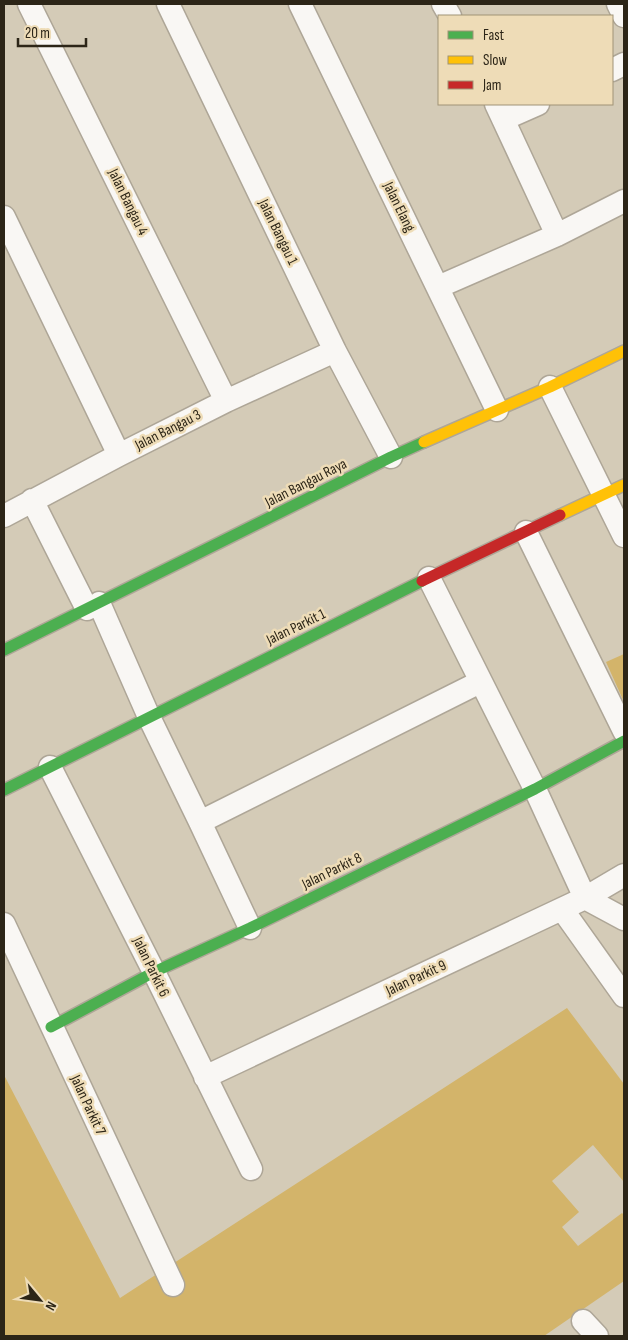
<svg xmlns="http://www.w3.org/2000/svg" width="628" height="1340" font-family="'Sofia Sans Condensed',sans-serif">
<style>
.green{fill:#d3b46a}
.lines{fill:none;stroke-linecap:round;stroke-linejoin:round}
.street-casing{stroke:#aea697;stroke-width:25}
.fast-casing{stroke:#aea697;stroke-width:14}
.slow-casing{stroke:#aea697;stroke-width:14}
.jam-casing{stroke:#aea697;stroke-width:14}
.street{stroke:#f9f7f4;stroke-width:22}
.fast{stroke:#4caf50;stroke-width:11}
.slow{stroke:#ffc107;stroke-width:11}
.jam{stroke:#c62828;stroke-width:11}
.labels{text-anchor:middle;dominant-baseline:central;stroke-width:5;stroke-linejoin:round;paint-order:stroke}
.street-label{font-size:15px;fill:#2c2517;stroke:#eedcb7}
</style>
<rect width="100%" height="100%" fill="#d4cbb7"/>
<path class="green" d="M624 654V702L606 662Z
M567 1008 624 1084V1182L593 1145 552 1181 579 1212 562 1227 578 1246 622 1213 624 1215V1281L544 1336H4V1075L120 1298Z"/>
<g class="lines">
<g class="street-casing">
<path id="street" d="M29 4 226 401
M168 4 335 351 391 457
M300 4 497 410
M443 4 450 16
M618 4 624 16
M612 70 624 64
M496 104 557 235
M504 119 538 104
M4 217 119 455
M438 287 557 235 624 201
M550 387 624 536
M32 500 87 609
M4 516 119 455 226 401 335 351
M526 532 624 731
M429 578 535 789 585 898 624 919
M99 603 149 717 200 822 250 928
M50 767 154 972 251 1169
M200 822 480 682
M562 909 624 996
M4 924 173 1285
M205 1077 585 898 624 875
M583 1321 597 1336"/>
</g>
<g class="fast-casing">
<path id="fast" d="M4 650 391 457 424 442
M4 790 422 581
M51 1027 154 972 250 928 535 789 624 741"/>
</g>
<g class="slow-casing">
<path id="slow" d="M424 442 550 387 624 351
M560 515 624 485"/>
</g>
<g class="jam-casing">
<path id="jam" d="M422 581 560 515"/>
</g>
<use href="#street" class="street"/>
<use href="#fast" class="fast"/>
<use href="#slow" class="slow"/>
<use href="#jam" class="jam"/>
</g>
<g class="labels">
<g class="street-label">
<text transform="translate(128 202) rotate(64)">Jalan Bangau 4</text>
<text transform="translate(399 207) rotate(64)">Jalan Elang</text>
<text transform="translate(278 232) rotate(64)">Jalan Bangau 1</text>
<text transform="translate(168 430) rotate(-27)">Jalan Bangau 3</text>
<text transform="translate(306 483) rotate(-27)">Jalan Bangau Raya</text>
<text transform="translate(296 627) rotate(-26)">Jalan Parkit 1</text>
<text transform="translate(332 871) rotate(-26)">Jalan Parkit 8</text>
<text transform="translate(151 967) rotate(64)">Jalan Parkit 6</text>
<text transform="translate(416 978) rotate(-25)">Jalan Parkit 9</text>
<text transform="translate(88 1105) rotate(65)">Jalan Parkit 7</text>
</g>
</g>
<rect width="628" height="1340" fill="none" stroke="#2c2517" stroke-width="10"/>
<rect x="438" y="15" width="175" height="90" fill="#eedcb7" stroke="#a09377"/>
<rect x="448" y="31" width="25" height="8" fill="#4caf50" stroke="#a09377"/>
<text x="483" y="40" font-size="15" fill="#2c2517">Fast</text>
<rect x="448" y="56" width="25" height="8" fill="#ffc107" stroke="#a09377"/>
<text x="483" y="65" font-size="15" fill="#2c2517">Slow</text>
<rect x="448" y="81" width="25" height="8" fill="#c62828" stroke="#a09377"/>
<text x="483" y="90" font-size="15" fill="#2c2517">Jam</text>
<g transform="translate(40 1300) rotate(119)" stroke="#eedcb7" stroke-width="4" paint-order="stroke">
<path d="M0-4L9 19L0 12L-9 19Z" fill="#2c2517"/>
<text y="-8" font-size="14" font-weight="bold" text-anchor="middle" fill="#2c2517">N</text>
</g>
<path d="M18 38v8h68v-8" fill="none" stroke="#2c2517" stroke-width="2.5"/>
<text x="25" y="38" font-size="15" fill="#2c2517" stroke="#eedcb7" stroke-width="4" paint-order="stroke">20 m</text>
</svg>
